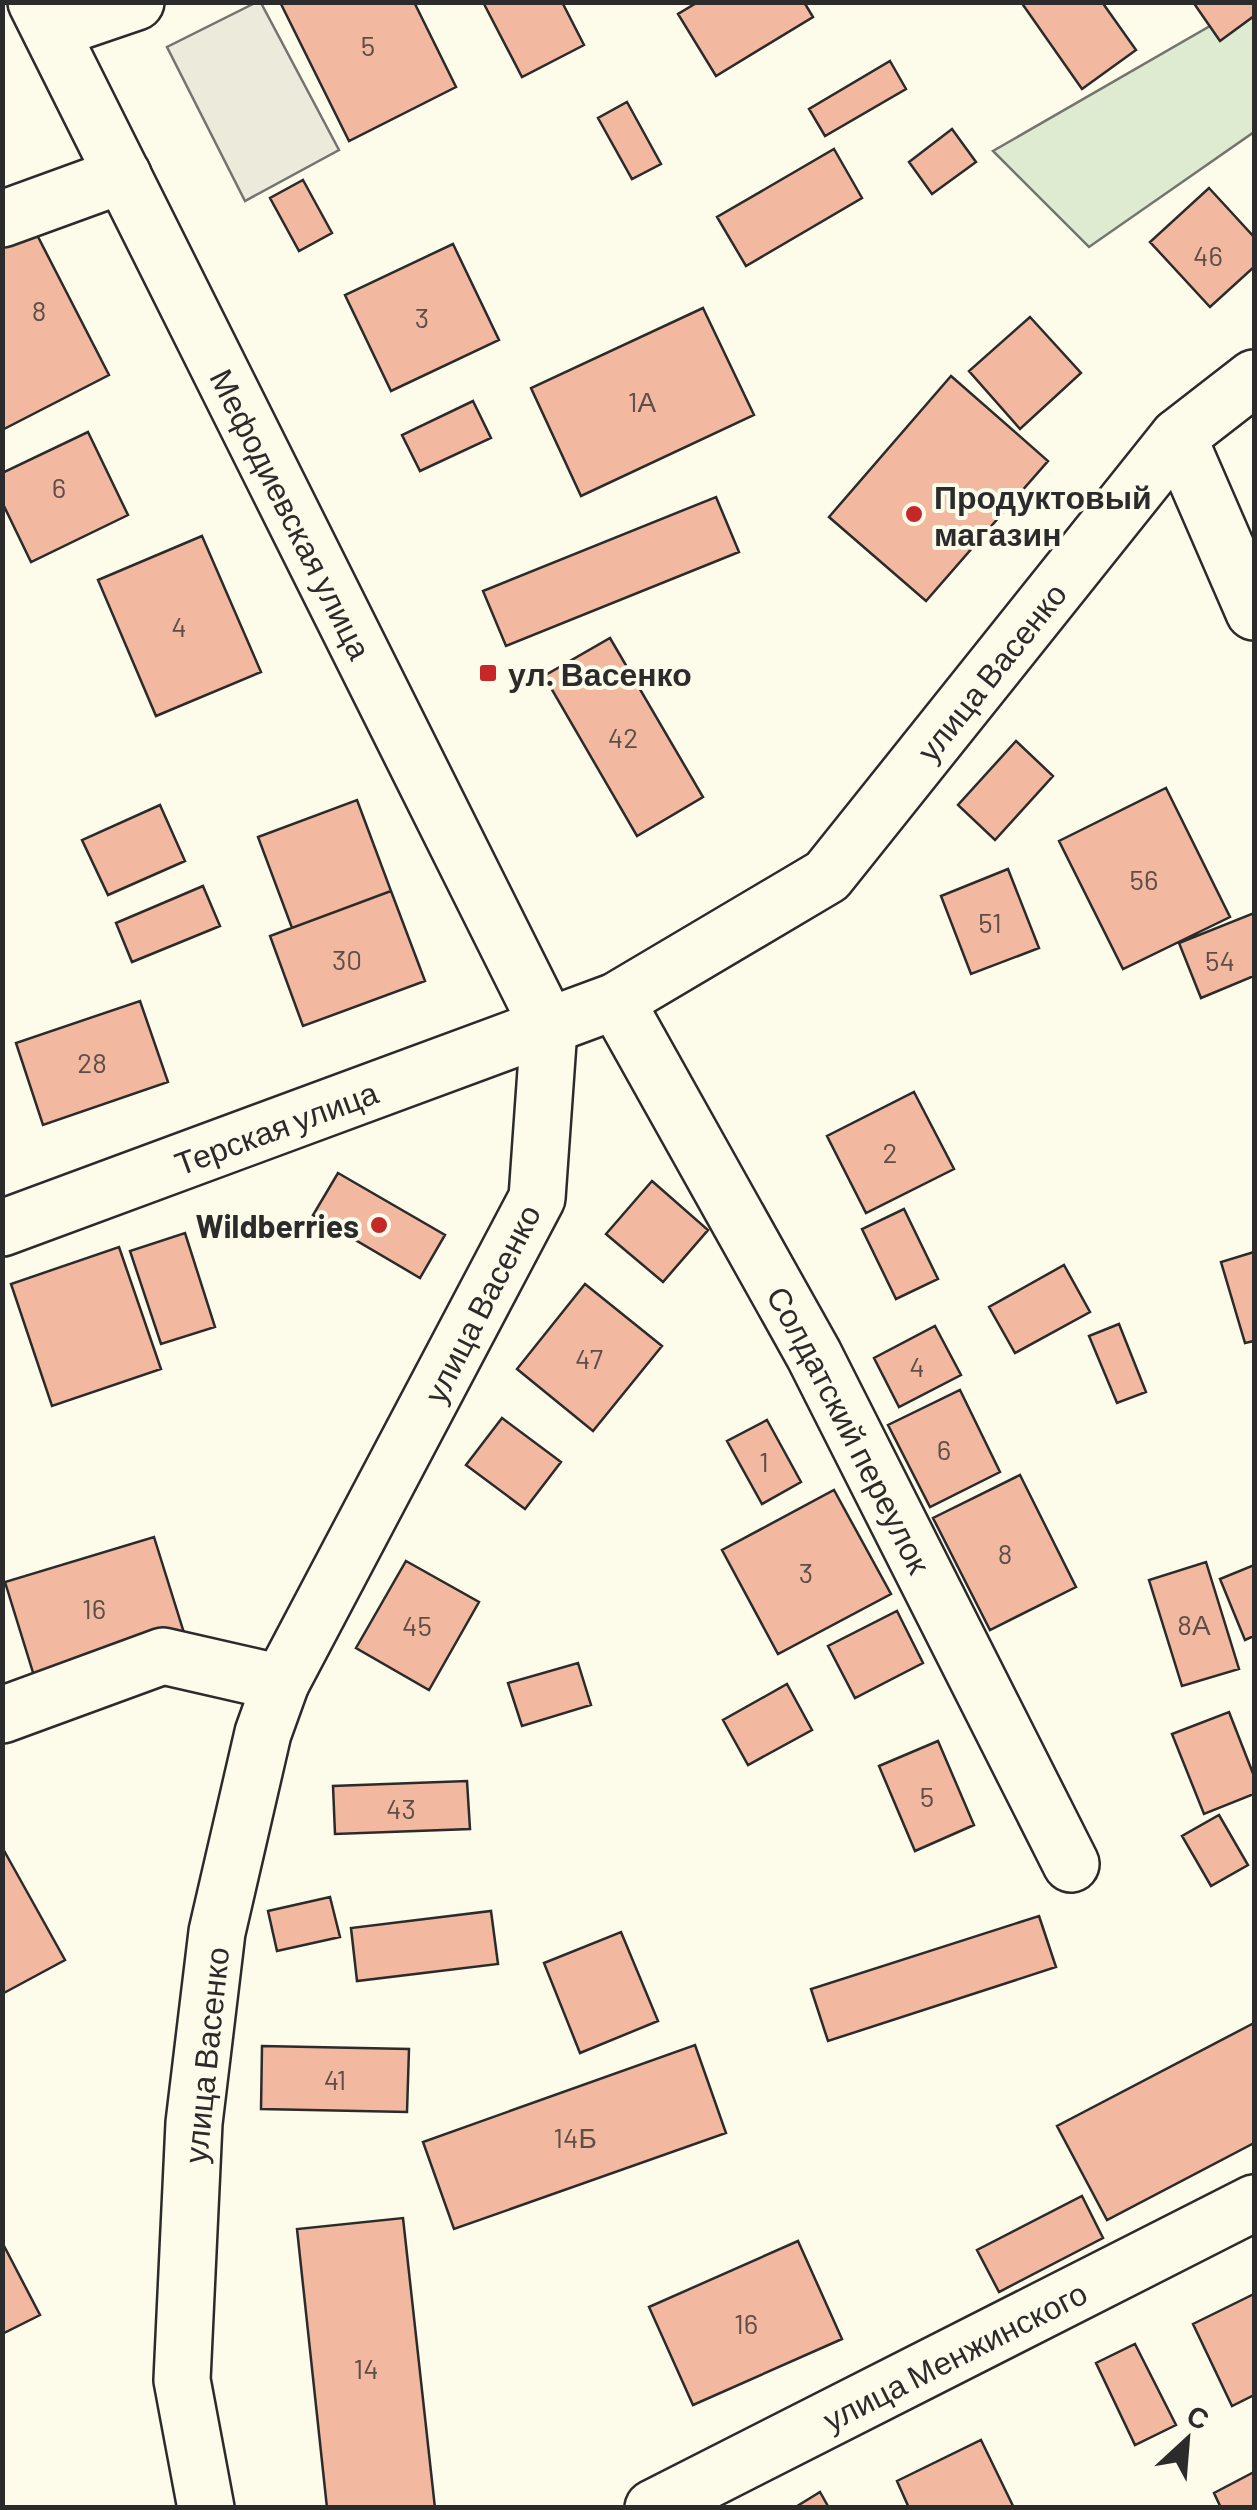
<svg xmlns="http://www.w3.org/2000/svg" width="1257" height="2510" font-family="Barlow,sans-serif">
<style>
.green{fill:#deebd1;stroke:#74746e;stroke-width:2.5}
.parking{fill:#eceadb;stroke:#74746e;stroke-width:2.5}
.building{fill:#f2b8a0;stroke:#2b2b2b;stroke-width:2.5}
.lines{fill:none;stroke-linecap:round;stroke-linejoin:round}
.minor-casing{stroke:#2b2b2b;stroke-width:60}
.major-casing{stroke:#2b2b2b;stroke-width:60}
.minor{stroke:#fdfbea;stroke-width:55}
.major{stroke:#fdfbea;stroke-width:55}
.poi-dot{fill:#c62828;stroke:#fdfbea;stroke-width:4}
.labels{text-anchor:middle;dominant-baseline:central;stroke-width:8;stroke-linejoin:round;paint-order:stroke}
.number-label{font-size:28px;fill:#5d4e48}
.poi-label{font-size:32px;font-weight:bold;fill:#2b2b2b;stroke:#fdfbea;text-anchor:start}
.street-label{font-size:32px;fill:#2b2b2b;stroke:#fdfbea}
</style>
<rect width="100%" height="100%" fill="#fdfbea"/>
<path class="green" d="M1250 3H1254V132L1089 247 993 151Z"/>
<path class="parking" d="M255 3H261L339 150 245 201 167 47Z"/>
<path class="building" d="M280 2H414L456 87 349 141Z
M483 2H562L584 45 522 77Z
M698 2H804L813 17 716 76 678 14Z
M1021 2H1102L1136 50 1082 89Z
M1193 2H1254V16L1220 41Z
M890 61 906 89 825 136 809 109Z
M627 102 661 164 632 179 598 118Z
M952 129 976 162 932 194 909 162Z
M834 149 862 198 746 266 717 217Z
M303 180 332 233 299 251 270 198Z
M1209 188 1254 237V267L1210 307 1150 242Z
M34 229 109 375 2 430V245Z
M453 244 499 340 391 391 345 295Z
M703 308 754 415 581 496 531 388Z
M1030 317 1081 373 1020 429 969 371Z
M951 376 1048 461 926 601 829 517Z
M473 401 491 438 420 471 402 435Z
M88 432 128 515 31 562 2 502V473Z
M716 497 739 552 506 646 483 591Z
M202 536 261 672 156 716 98 580Z
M610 638 703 797 637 836 544 676Z
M1016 741 1053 776 995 840 958 805Z
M1166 788 1230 917 1123 969 1059 841Z
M357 800 391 891 292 928 258 837Z
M160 805 185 861 108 895 82 840Z
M1008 869 1039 948 971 974 941 896Z
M203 886 220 926 132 962 116 923Z
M391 891 425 981 303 1026 270 936Z
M1254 913V976L1201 998 1179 943Z
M140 1001 168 1082 43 1125 16 1043Z
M914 1092 954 1169 866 1213 827 1136Z
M338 1173 445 1235 420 1278 313 1215Z
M652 1181 708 1230 663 1282 606 1234Z
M904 1209 938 1279 896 1299 862 1229Z
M185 1233 215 1327 161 1344 130 1251Z
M119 1247 161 1369 52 1406 11 1284Z
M1254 1252V1341L1245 1343 1221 1262Z
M1064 1265 1090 1312 1015 1353 989 1307Z
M585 1284 662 1346 593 1431 517 1369Z
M1119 1324 1146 1392 1117 1403 1089 1336Z
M935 1326 961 1375 899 1407 874 1358Z
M960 1390 1000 1472 930 1507 888 1425Z
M502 1418 561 1462 525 1509 466 1465Z
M767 1420 801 1482 762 1504 727 1441Z
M1020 1475 1076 1587 990 1630 933 1518Z
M834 1490 891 1594 778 1654 722 1550Z
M154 1537 184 1633 35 1679 5 1582Z
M406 1561 479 1602 429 1690 356 1648Z
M1206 1562 1239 1669 1182 1686 1149 1580Z
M1254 1565V1636L1245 1640 1220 1579Z
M897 1611 923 1663 855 1698 828 1646Z
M578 1663 591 1705 522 1726 508 1683Z
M787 1684 812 1730 748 1765 723 1720Z
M1229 1712 1254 1776V1794L1204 1814 1172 1734Z
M938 1741 974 1825 915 1851 879 1766Z
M467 1781 470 1829 335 1834 333 1786Z
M1219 1815 1248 1865 1211 1886 1182 1836Z
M2 1847 65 1960 2 1994Z
M330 1897 340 1937 277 1951 268 1911Z
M491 1911 498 1964 357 1981 351 1928Z
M1039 1916 1056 1967 828 2041 811 1989Z
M621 1932 658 2021 580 2053 544 1963Z
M1254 2023V2143L1107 2220 1057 2126Z
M695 2045 726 2133 454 2229 423 2142Z
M262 2046 409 2049 407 2112 261 2109Z
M1082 2196 1103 2238 999 2292 977 2250Z
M403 2218 435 2508H327L297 2229Z
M798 2241 842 2339 693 2405 649 2307Z
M2 2242 40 2315 2 2334Z
M1254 2294V2395L1232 2406 1193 2324Z
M1135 2344 1176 2425 1135 2445 1096 2363Z
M981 2440 1014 2508H909L897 2481Z
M1254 2472V2508H1221L1214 2493Z
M820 2492 829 2508H794Z"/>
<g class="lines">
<g class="minor-casing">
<g id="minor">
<path d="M51 31 136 2"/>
<path d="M2 219 123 175"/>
<path d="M1178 437 1254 612"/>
<path id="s1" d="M616 1001 814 1355 1071 1864"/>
<path id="s2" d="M2 1228 616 1001 827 876 1178 437 1254 378"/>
<path d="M2 1715 163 1656 281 1683"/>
<path id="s3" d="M653 2508 1254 2203"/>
</g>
</g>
<g class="major-casing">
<g id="major">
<path id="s4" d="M36 2 549 1028 537 1198 281 1683 263 1733 217 1932 194 2123 182 2380 206 2508"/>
</g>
</g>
<use href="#minor" class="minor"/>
<use href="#major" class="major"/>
</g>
<g class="poi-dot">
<circle cx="914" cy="514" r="10"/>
<rect x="478" y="663" width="20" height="20" rx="5"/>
<circle cx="379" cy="1225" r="10"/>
</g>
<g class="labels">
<g class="number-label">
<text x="368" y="45">5</text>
<text x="1208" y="255">46</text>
<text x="39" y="310">8</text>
<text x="422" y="317">3</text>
<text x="642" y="401">1А</text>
<text x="59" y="487">6</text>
<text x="179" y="626">4</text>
<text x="623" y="737">42</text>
<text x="1144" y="879">56</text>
<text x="990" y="922">51</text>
<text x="347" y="959">30</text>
<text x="1220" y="960">54</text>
<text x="92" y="1062">28</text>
<text x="890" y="1152">2</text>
<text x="589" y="1358">47</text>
<text x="917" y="1366">4</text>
<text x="944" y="1449">6</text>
<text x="764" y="1461">1</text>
<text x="1005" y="1553">8</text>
<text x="806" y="1572">3</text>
<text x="94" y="1608">16</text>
<text x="1194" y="1624">8А</text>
<text x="417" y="1625">45</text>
<text x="927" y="1796">5</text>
<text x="401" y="1808">43</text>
<text x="335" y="2079">41</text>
<text x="575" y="2137">14Б</text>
<text x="746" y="2323">16</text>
<text x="366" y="2368">14</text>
</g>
<g class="poi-label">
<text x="934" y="496">Продуктовый<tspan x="934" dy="37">магазин</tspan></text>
<text x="508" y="673">ул. Васенко</text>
<text x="359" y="1225" text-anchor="end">Wildberries</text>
</g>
<g class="street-label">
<text stroke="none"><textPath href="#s4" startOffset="572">Мефодиевская улица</textPath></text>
<text stroke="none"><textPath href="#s2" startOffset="1162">улица Васенко</textPath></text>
<text stroke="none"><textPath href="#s2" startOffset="292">Терская улица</textPath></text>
<text transform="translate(481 1303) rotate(-63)">улица Васенко</text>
<text stroke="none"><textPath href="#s1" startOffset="488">Солдатский переулок</textPath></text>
<text transform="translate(205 2055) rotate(-84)">улица Васенко</text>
<text stroke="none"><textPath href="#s3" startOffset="338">улица Менжинского</textPath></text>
</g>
</g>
<rect width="1257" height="2510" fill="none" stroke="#2b2b2b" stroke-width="10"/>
<g transform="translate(1187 2440) rotate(26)" stroke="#fdfbea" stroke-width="8" paint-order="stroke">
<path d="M0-8L18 38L0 25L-18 38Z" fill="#2b2b2b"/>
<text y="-15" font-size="28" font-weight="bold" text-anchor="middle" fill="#2b2b2b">С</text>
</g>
</svg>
